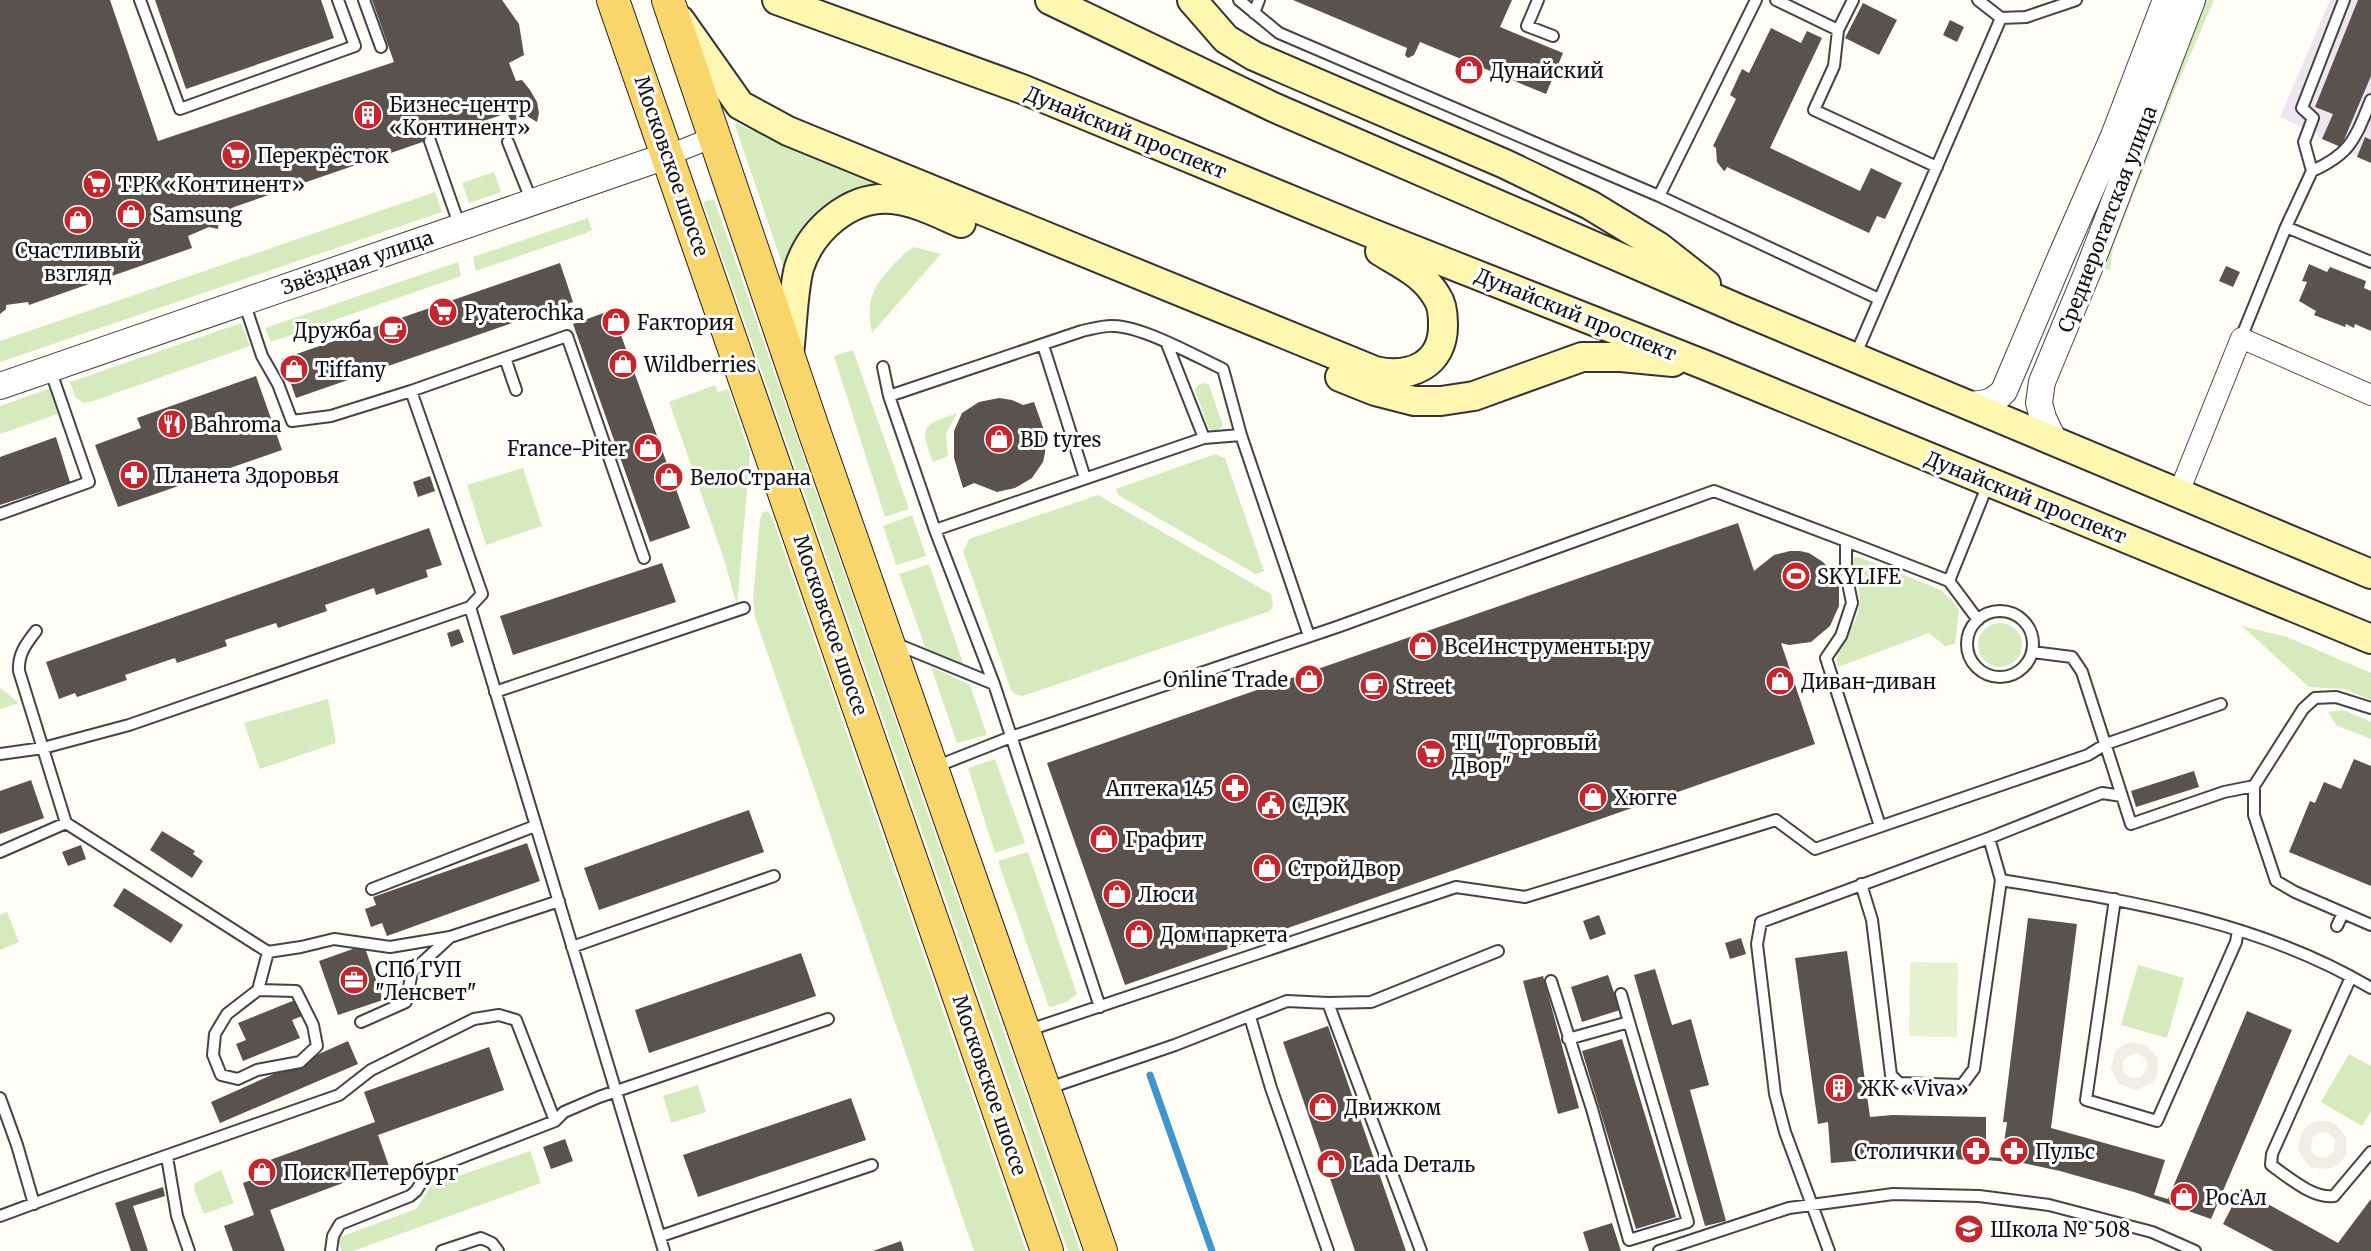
<svg xmlns="http://www.w3.org/2000/svg" width="2371" height="1251" font-family="Merriweather,serif">
<style>
.industrial{fill:#eee6ef}
.green{fill:#d5ebbd}
.pitch{fill:#e6f2cf}
.plaza{fill:#f1ede2;fill-rule:evenodd}
.lines{fill:none;stroke-linecap:round;stroke-linejoin:round}
.stream{stroke:#3f96cf;stroke-width:7}
.building{fill:#5a524d}
.service-casing{stroke:#444;stroke-width:14}
.minor-casing{stroke:#444;stroke-width:22}
.tertiary-casing{stroke:#444;stroke-width:28}
.secondary-casing{stroke:#333;stroke-width:32}
.primary-casing{stroke:#222;stroke-width:34}
.service{stroke:#fff;stroke-width:10}
.minor{stroke:#fff;stroke-width:20}
.tertiary{stroke:#fff;stroke-width:26}
.secondary{stroke:#fff6b0;stroke-width:28}
.primary{stroke:#f9d66b;stroke-width:32}
.labels{text-anchor:middle;dominant-baseline:central;stroke-width:6;stroke-linejoin:round;paint-order:stroke}
.poi-label{font-size:20px;fill:#111;stroke:#fff;text-anchor:start}
.street-label{font-size:20px;fill:#111;stroke:#fff}
</style>
<rect width="100%" height="100%" fill="#fffdf5"/>
<path class="industrial" d="M2330 0H2371V163L2318 137V134L2280 117Z"/>
<path class="green" d="M2206 0H2214L2171 99 2113 247 2110 270 2104 268 2134 182Z
M737 122 740 125 905 194 885 193 785 272 735 125Z
M494 172 501 192 469 203 462 183Z
M435 192 442 212 0 362V341Z
M714 199 1080 1251H1068L703 202Z
M588 218 592 230 586 233 476 271 473 257Z
M914 247 941 254 872 333C866 302 871 289 892 266 899 259 905 252 914 247Z
M458 262 461 276 271 342 265 328Z
M241 323 250 346 93 401 84 403 75 397 70 382Z
M853 350 909 509 885 517 834 356Z
M1205 383 1209 385 1223 426 1217 431 1209 429 1195 390 1197 385Z
M715 385 718 392 728 389 750 454 737 606 725 562 669 402Z
M51 388 58 414 0 434V406Z
M957 413 946 434 948 456 933 462C919 425 922 426 957 413Z
M1215 454 1225 458 1264 571 1256 574 1118 495 1116 489Z
M523 468 542 526 486 545 467 485Z
M1098 495 1271 594 1273 606 1270 611 1023 696 1016 695 1011 690 963 551 969 539Z
M767 511 772 517 1026 1251H974L755 617 753 599 760 520 762 513Z
M912 515 926 556 896 565 883 526Z
M1854 557H1859L1941 590 1951 599 1959 610 1955 644 1945 646 1929 633 1838 667C1832 645 1856 631 1859 607 1862 591 1855 577 1852 561Z
M929 564 964 666 926 649 899 574Z
M1978 645a22 22 0 1 1 44 0a22 22 0 1 1-44 0Z
M2242 626 2287 637 2371 673V700L2345 689 2309 687Z
M931 667 970 685 987 735 957 743Z
M0 688 19 703 0 709Z
M328 699 336 743 260 769 244 723Z
M2344 710 2371 722V739L2336 725 2328 712Z
M995 759 1025 843 995 853 968 768Z
M1028 852 1077 994 1067 1002 1051 1007H1049L998 861Z
M7 912 19 942 0 950V915Z
M2138 965 2184 978 2167 1038 2121 1025Z
M2349 1054 2371 1066V1111L2362 1126 2321 1102Z
M698 1085 706 1112 671 1123 663 1096Z
M530 1151 541 1183 353 1251H342L337 1238 416 1209 432 1185Z
M221 1170 234 1203 204 1214 194 1189 195 1183Z"/>
<path class="pitch" d="M1910 962 1958 963 1957 1037 1909 1036Z"/>
<path class="plaza" d="M2130 1042 2147 1045 2158 1059 2157 1076 2152 1083 2136 1090 2119 1084 2111 1069 2115 1052 2122 1046ZM2137 1053 2145 1058 2148 1067 2141 1078H2131L2124 1073 2122 1063 2128 1056Z
M2317 1121H2327L2336 1124 2346 1137V1155L2338 1165 2332 1168 2322 1169 2311 1167 2305 1162 2298 1149 2302 1132 2308 1125ZM2319 1132 2328 1133 2335 1139 2334 1152 2326 1158 2317 1157 2311 1151 2312 1138Z"/>
<g class="lines">
<path class="stream" d="M1150 1075 1212 1251"/>
</g>
<path class="building" d="M0 0H110L158 141 394 62 372 0H502L519 24 524 55 509 63 516 81 522 80 530 90 537 102 539 113 537 122 527 116 511 121 507 113 234 207 236 214 219 220 218 229 209 227 188 236 192 248 29 305 28 302 6 305V309L0 314Z
M155 0H321L334 38 186 89Z
M1293 0H1512L1500 27 1563 53 1546 94 1420 42 1414 55 1408 58 1405 55 1407 48Z
M2358 0H2371V76L2341 147 2322 139 2333 114 2315 107Z
M1863 3 1897 20 1879 55 1845 38Z
M1950 20 1964 27 1957 42 1943 35Z
M1771 28 1801 43 1807 31 1822 38 1770 148 1860 191 1871 168 1902 183 1885 219 1877 216 1869 233 1727 167 1725 171 1723 170 1717 162 1716 148 1713 146 1736 99 1730 95 1742 69 1749 73Z
M2365 137 2371 140V163L2357 157Z
M560 263 573 302 296 398 282 359Z
M2309 264 2327 272 2330 267 2366 281 2364 288 2371 291V331L2355 324 2354 328 2346 324 2345 327 2314 315 2316 311 2299 301 2307 282 2302 281Z
M2226 266 2240 272 2233 287 2219 281Z
M612 310 690 528 650 542 573 324Z
M256 376 282 450 118 507 95 445 141 428 137 418Z
M999 398 1012 400 1023 405 1034 402 1045 433V453L1043 462 1032 478 1015 488 997 492 974 483 963 488 954 458V431L962 413 979 402Z
M56 437 70 482 0 505V457Z
M430 476 435 491 418 497 413 482Z
M1738 523 1754 571 1774 555 1790 551H1800L1809 553 1823 562 1833 573 1839 584V606L1830 626 1811 642 1789 645 1781 643 1815 744 1125 985 1047 763Z
M429 528 442 565 426 570 428 577 376 595 374 588 325 605 327 611 278 628 276 623 225 640 227 646 177 663 175 658 166 661 125 675 127 680 77 697 75 693 59 699 46 662Z
M662 563 676 602 513 655 500 616Z
M459 629 464 642 451 647 447 633Z
M2354 759 2371 766V886L2289 852 2310 801 2315 803 2324 782 2341 789Z
M2194 771 2199 787 2136 807 2131 791Z
M31 780 44 818 0 834V791Z
M749 810 764 852 599 910 584 868Z
M162 831 195 851 193 854 203 861 192 878 150 850Z
M527 843 540 881 387 936 382 923 371 927 365 909 376 905 373 897Z
M81 845 86 859 68 866 62 852Z
M124 888 183 925 171 943 113 906Z
M1599 915 1606 934 1590 940 1583 921Z
M2028 918 2077 924 2051 1128 2165 1160 2154 1195 2168 1199 2247 1011 2292 1030 2211 1219 2134 1192 2060 1171 2023 1163 1985 1160 1892 1158 1831 1163 1828 1122 1818 1124 1795 958 1847 951 1870 1117 1892 1115 1986 1117V1157L2002 1158 2007 1122H2003Z
M1741 938 1746 954 1730 959 1725 943Z
M364 945 383 1000 338 1015 319 961Z
M801 953 816 996 649 1053 635 1010Z
M1655 969 1672 1025 1691 1019 1709 1085 1690 1090 1726 1221 1705 1226 1634 975Z
M1608 975 1620 1010 1582 1022 1571 987Z
M1543 976 1579 1108 1558 1114 1523 981Z
M295 1000 302 1016 292 1020 300 1038 243 1061 236 1044 246 1040 238 1023Z
M1328 1026 1406 1251H1355L1291 1065 1283 1042Z
M1622 1039 1676 1217 1636 1229 1582 1051Z
M348 1041 358 1064 220 1123 211 1102Z
M489 1047 504 1090 378 1135 389 1166 270 1210 285 1251H233L224 1226 254 1215 243 1183 257 1178 253 1166 375 1122 364 1092Z
M851 1098 866 1140 698 1197 683 1155Z
M565 1139 573 1161 551 1169 543 1147Z
M163 1187 165 1196 133 1206 148 1251H131L115 1203Z
M2241 1189 2338 1243 2371 1199V1251H2274L2223 1224Z
M1612 1223 1621 1251H1589L1583 1232Z
M901 1241 904 1251H873Z"/>
<g class="lines">
<g class="service-casing">
<path id="service" d="M140 0 180 109 355 46 338 0
M364 0 381 47
M1239 0 1279 33 1659 196 1879 299
M1538 0 1527 26 1553 36
M1776 0 1838 30 1834 66 1814 110 1937 167
M1254 13 1259 0
M2001 18 2026 17 2076 0
M1838 30 1853 0
M430 141 460 227
M508 142 532 202
M2312 171C2352 153 2355 138 2371 100
M1659 196 1756 0
M2286 227 2371 262
M2241 338 2286 227 2312 171 2304 142 2313 118 2302 108 2344 0
M1043 345 1085 478
M1855 356 2001 18 1978 0
M505 358 516 390
M883 367 889 396 935 530 994 684 1100 1007
M411 391 567 336 644 558
M889 396 1082 331C1092 329 1104 325 1114 326 1144 327 1195 356 1223 369L1241 435 1204 438 1167 344
M1241 435 1309 636
M0 514 89 482 50 369
M935 530 1204 438
M1846 541 1949 581 1978 620
M1949 581 1988 484
M470 607 664 1251
M1967 644a33 33 0 1 1 66 0a33 33 0 1 1-66 0Z
M36 631C26 644 18 654 19 671L66 823 268 952 301 947 334 939 390 947 450 937 559 901
M894 643 994 684
M2032 652 2072 657 2082 672 2131 824 2224 792 2254 786V815L2276 881 2295 892 2371 925
M495 692 744 608
M0 754 43 748 129 725 470 607 482 594 411 391 331 416 292 421 278 384 262 356 244 302
M935 767 1011 737 1337 627 1714 491 1846 541V573L1852 603 1841 636 1826 658 1880 826
M2254 786 2303 709 2315 698 2336 697 2371 708
M1989 838 2001 880C2128 901 2259 921 2371 988
M0 852 66 823
M1861 884 1872 920 1891 1075 1899 1083 1962 1085 1974 1069 2001 880
M372 889 535 826
M2115 899 2086 1100 2157 1121 2236 942 2238 930
M2337 926 2343 913
M572 947 774 876
M2351 977 2272 1154 2271 1165C2288 1177 2313 1199 2334 1196L2371 1152
M1551 981 1592 1109 1629 1240 1688 1222 1629 1022
M258 990 296 991 313 1025 317 1046 300 1062 257 1070 238 1079 221 1075 213 1055 215 1034 227 1014 258 990 268 952
M1328 1003 1371 1002 1498 951
M1250 1017 1271 1088 1328 1251
M361 1022 406 1002 412 972 450 937
M1026 1031 1456 887 1525 897 1776 820 1815 849 2088 755 2106 744 2221 704
M1568 1039 1629 1022 1621 994
M1046 1089 1175 1045 1287 1001 1328 1003 1421 1251
M0 1098 17 1145 34 1204
M167 1157 177 1216 189 1251
M0 1216 100 1179 339 1095 371 1070 474 1019 499 1015 516 1020 555 1121
M661 1236 872 1165
M331 1251 333 1236 340 1224 410 1196 416 1191 429 1170 555 1121 564 1112 599 1097 828 1019
M442 1251 481 1238 492 1243 498 1251
M1659 1251 1789 1208 1893 1194 1979 1196 2049 1205 2152 1232 2195 1251
M1829 1251 1785 1132 1775 1094 1757 944 1761 922 1989 838 2102 793 2122 796"/>
</g>
<g class="minor-casing">
<path id="minor" d="M669 155 714 137
M2179 492 2241 338 2371 395"/>
</g>
<g class="tertiary-casing">
<path id="tertiary" d="M0 386 669 155
M1969 405C1985 404 1993 403 2004 391L2060 259 2114 136 2166 0
M2053 439 2043 418 2039 403 2042 382 2088 271 2192 0"/>
</g>
<g class="secondary-casing">
<path id="secondary" d="M777 0 1022 89 1371 233 1705 365 2371 639
M1050 0 1273 107 1739 309 2371 574
M1192 0 1226 39 1254 56 1505 164 1590 205 1659 247 1706 284
M680 20 740 105 788 131 1375 371C1410 379 1444 365 1443 324 1443 316 1442 304 1437 297 1424 274 1401 264 1380 251
M789 354C792 330 793 290 799 268 811 230 850 195 892 199 915 201 940 214 961 223
M1340 377 1375 391 1414 401H1441L1474 396 1582 357H1621L1673 362"/>
</g>
<g class="primary-casing">
<path id="primary" d="M613 0 1047 1251
M668 0 813 428 1101 1251"/>
</g>
<use href="#service" class="service"/>
<use href="#minor" class="minor"/>
<use href="#tertiary" class="tertiary"/>
<use href="#secondary" class="secondary"/>
<use href="#primary" class="primary"/>
</g>
<defs>
<g id="shop-disc" transform="scale(1.5)"><circle r="9.5" fill="#c4262e" stroke="#fff"/><path d="M-5-2.5h2.3a2.7 3.5 0 0 1 5.4 0H5L5.5 6h-11ZM-1.5-2.5h3a1.5 2.3 0 0 0-3 0Z" fill="#fff"/></g>
<g id="building-disc" transform="scale(1.5)"><circle r="9.5" fill="#c4262e" stroke="#fff"/><path d="M-4-6H4V6H1V3H-1V6H-4ZM-2.5-4.3h1.7v1.8h-1.7ZM.8-4.3h1.7v1.8H.8ZM-2.5-1h1.7V.8h-1.7ZM.8-1h1.7V.8H.8Z" fill="#fff"/></g>
<g id="supermarket-disc" transform="scale(1.5)"><circle r="9.5" fill="#c4262e" stroke="#fff"/><path d="M-6-5.5h2.5l.6 2H6L4.5 2H-2.5L-4.4-4H-6ZM-1.5 3.2a1.3 1.3 0 1 0 .1 0ZM3 3.2a1.3 1.3 0 1 0 .1 0Z" fill="#fff"/></g>
<g id="cafe-disc" transform="scale(1.5)"><circle r="9.5" fill="#c4262e" stroke="#fff"/><path d="M-5.5-4.5H6V0H3Q3 3.5 0 3.5H-2.5Q-5.5 3.5-5.5 0ZM3-3.2v2h1.7v-2ZM-6 4.5H4V6H-6Z" fill="#fff"/></g>
<g id="restaurant-disc" transform="scale(1.5)"><circle r="9.5" fill="#c4262e" stroke="#fff"/><path d="M-5-6h1v4h1v-4h1v4h1v-4h1v5L-1.5 .5V6h-2V.5L-5-1ZM5-6V6H3V1.5H1.5Q1.5-4 5-6Z" fill="#fff"/></g>
<g id="pharmacy-disc" transform="scale(1.5)"><circle r="9.5" fill="#c4262e" stroke="#fff"/><path d="M-2-6h4v4h4v4h-4v4h-4v-4h-4v-4h4Z" fill="#fff"/></g>
<g id="stadium-disc" transform="scale(1.5)"><circle r="9.5" fill="#c4262e" stroke="#fff"/><path d="M0-5a6.5 5 0 1 0 0 10a6.5 5 0 1 0 0-10ZM-3.5-1.8h7v3.6h-7Z" fill="#fff"/></g>
<g id="civic-disc" transform="scale(1.5)"><circle r="9.5" fill="#c4262e" stroke="#fff"/><path d="M-.6-6.5H3V-4.5H.6V-3L4-1V1h2V6H-6V1h2V-1L-.6-3ZM-1.2 2.5V6h2.4V2.5Z" fill="#fff"/></g>
<g id="office-disc" transform="scale(1.5)"><circle r="9.5" fill="#c4262e" stroke="#fff"/><path d="M-6-3h4V-5.5h4V-3h4V5H-6ZM-1-4.5V-3h2v-1.5ZM-6 0V1H6V0Z" fill="#fff"/></g>
<g id="school-disc" transform="scale(1.5)"><circle r="9.5" fill="#c4262e" stroke="#fff"/><path d="M0-5L7-2L0 1L-7-2ZM-4 1L0 2.5L4 1V4Q0 6-4 4Z" fill="#fff"/></g>
</defs>
<g fill-rule="evenodd">
<use href="#shop-disc" x="1469" y="70"/>
<use href="#building-disc" x="368" y="115"/>
<use href="#supermarket-disc" x="236" y="155"/>
<use href="#supermarket-disc" x="97" y="184"/>
<use href="#shop-disc" x="131" y="214"/>
<use href="#shop-disc" x="78" y="220"/>
<use href="#supermarket-disc" x="443" y="312"/>
<use href="#shop-disc" x="616" y="322"/>
<use href="#cafe-disc" x="393" y="330"/>
<use href="#shop-disc" x="623" y="364"/>
<use href="#shop-disc" x="294" y="369"/>
<use href="#restaurant-disc" x="172" y="424"/>
<use href="#shop-disc" x="999" y="439"/>
<use href="#shop-disc" x="648" y="448"/>
<use href="#pharmacy-disc" x="134" y="475"/>
<use href="#shop-disc" x="669" y="477"/>
<use href="#stadium-disc" x="1796" y="576"/>
<use href="#shop-disc" x="1423" y="646"/>
<use href="#shop-disc" x="1309" y="679"/>
<use href="#shop-disc" x="1780" y="681"/>
<use href="#cafe-disc" x="1374" y="686"/>
<use href="#supermarket-disc" x="1431" y="754"/>
<use href="#pharmacy-disc" x="1235" y="788"/>
<use href="#shop-disc" x="1593" y="797"/>
<use href="#civic-disc" x="1271" y="805"/>
<use href="#shop-disc" x="1104" y="839"/>
<use href="#shop-disc" x="1267" y="868"/>
<use href="#shop-disc" x="1117" y="894"/>
<use href="#shop-disc" x="1139" y="934"/>
<use href="#office-disc" x="354" y="980"/>
<use href="#building-disc" x="1839" y="1088"/>
<use href="#shop-disc" x="1323" y="1107"/>
<use href="#pharmacy-disc" x="1976" y="1151"/>
<use href="#pharmacy-disc" x="2014" y="1151"/>
<use href="#shop-disc" x="1331" y="1164"/>
<use href="#shop-disc" x="262" y="1172"/>
<use href="#shop-disc" x="2184" y="1197"/>
<use href="#school-disc" x="1969" y="1229"/>
</g>
<g class="labels">
<g class="poi-label">
<text x="1490" y="70">Дунайский</text>
<text x="389" y="104">Бизнес-центр<tspan x="389" dy="23">«Континент»</tspan></text>
<text x="257" y="155">Перекрёсток</text>
<text x="118" y="184">ТРК «Континент»</text>
<text x="152" y="214">Samsung</text>
<text x="78" y="250" text-anchor="middle">Счастливый<tspan x="78" dy="23">взгляд</tspan></text>
<text x="464" y="312">Pyaterochka</text>
<text x="637" y="322">Fактория</text>
<text x="372" y="330" text-anchor="end">Дружба</text>
<text x="644" y="364">Wildberries</text>
<text x="315" y="369">Tiffany</text>
<text x="193" y="424">Bahroma</text>
<text x="1020" y="439">BD tyres</text>
<text x="627" y="448" text-anchor="end">France-Piter</text>
<text x="155" y="475">Планета Здоровья</text>
<text x="690" y="477">ВелоСтрана</text>
<text x="1817" y="576">SKYLIFE</text>
<text x="1444" y="646">ВсеИнструменты.ру</text>
<text x="1288" y="679" text-anchor="end">Online Trade</text>
<text x="1801" y="681">Диван-диван</text>
<text x="1395" y="686">Street</text>
<text x="1452" y="742">ТЦ "Торговый<tspan x="1452" dy="23">Двор"</tspan></text>
<text x="1214" y="788" text-anchor="end">Аптека 145</text>
<text x="1614" y="797">Хюгге</text>
<text x="1292" y="805">СДЭК</text>
<text x="1125" y="839">Графит</text>
<text x="1288" y="868">СтройДвор</text>
<text x="1138" y="894">Люси</text>
<text x="1160" y="934">Дом паркета</text>
<text x="375" y="969">СПб ГУП<tspan x="375" dy="23">"Ленсвет"</tspan></text>
<text x="1860" y="1088">ЖК «Viva»</text>
<text x="1344" y="1107">Движком</text>
<text x="1955" y="1151" text-anchor="end">Столички</text>
<text x="2035" y="1151">Пульс</text>
<text x="1352" y="1164">Lada Dеталь</text>
<text x="283" y="1172">Поиск Петербург</text>
<text x="2205" y="1197">РосАл</text>
<text x="1990" y="1229">Школа № 508</text>
</g>
<g class="street-label">
<text transform="translate(1126 132) rotate(22)">Дунайский проспект</text>
<text transform="translate(672 166) rotate(71)">Московское шоссе</text>
<text transform="translate(2107 219) rotate(-69)">Среднерогатская улица</text>
<text transform="translate(357 262) rotate(-19)">Звёздная улица</text>
<text transform="translate(1576 314) rotate(22)">Дунайский проспект</text>
<text transform="translate(2026 497) rotate(22)">Дунайский проспект</text>
<text transform="translate(831 625) rotate(71)">Московское шоссе</text>
<text transform="translate(990 1085) rotate(71)">Московское шоссе</text>
</g>
</g>
</svg>
